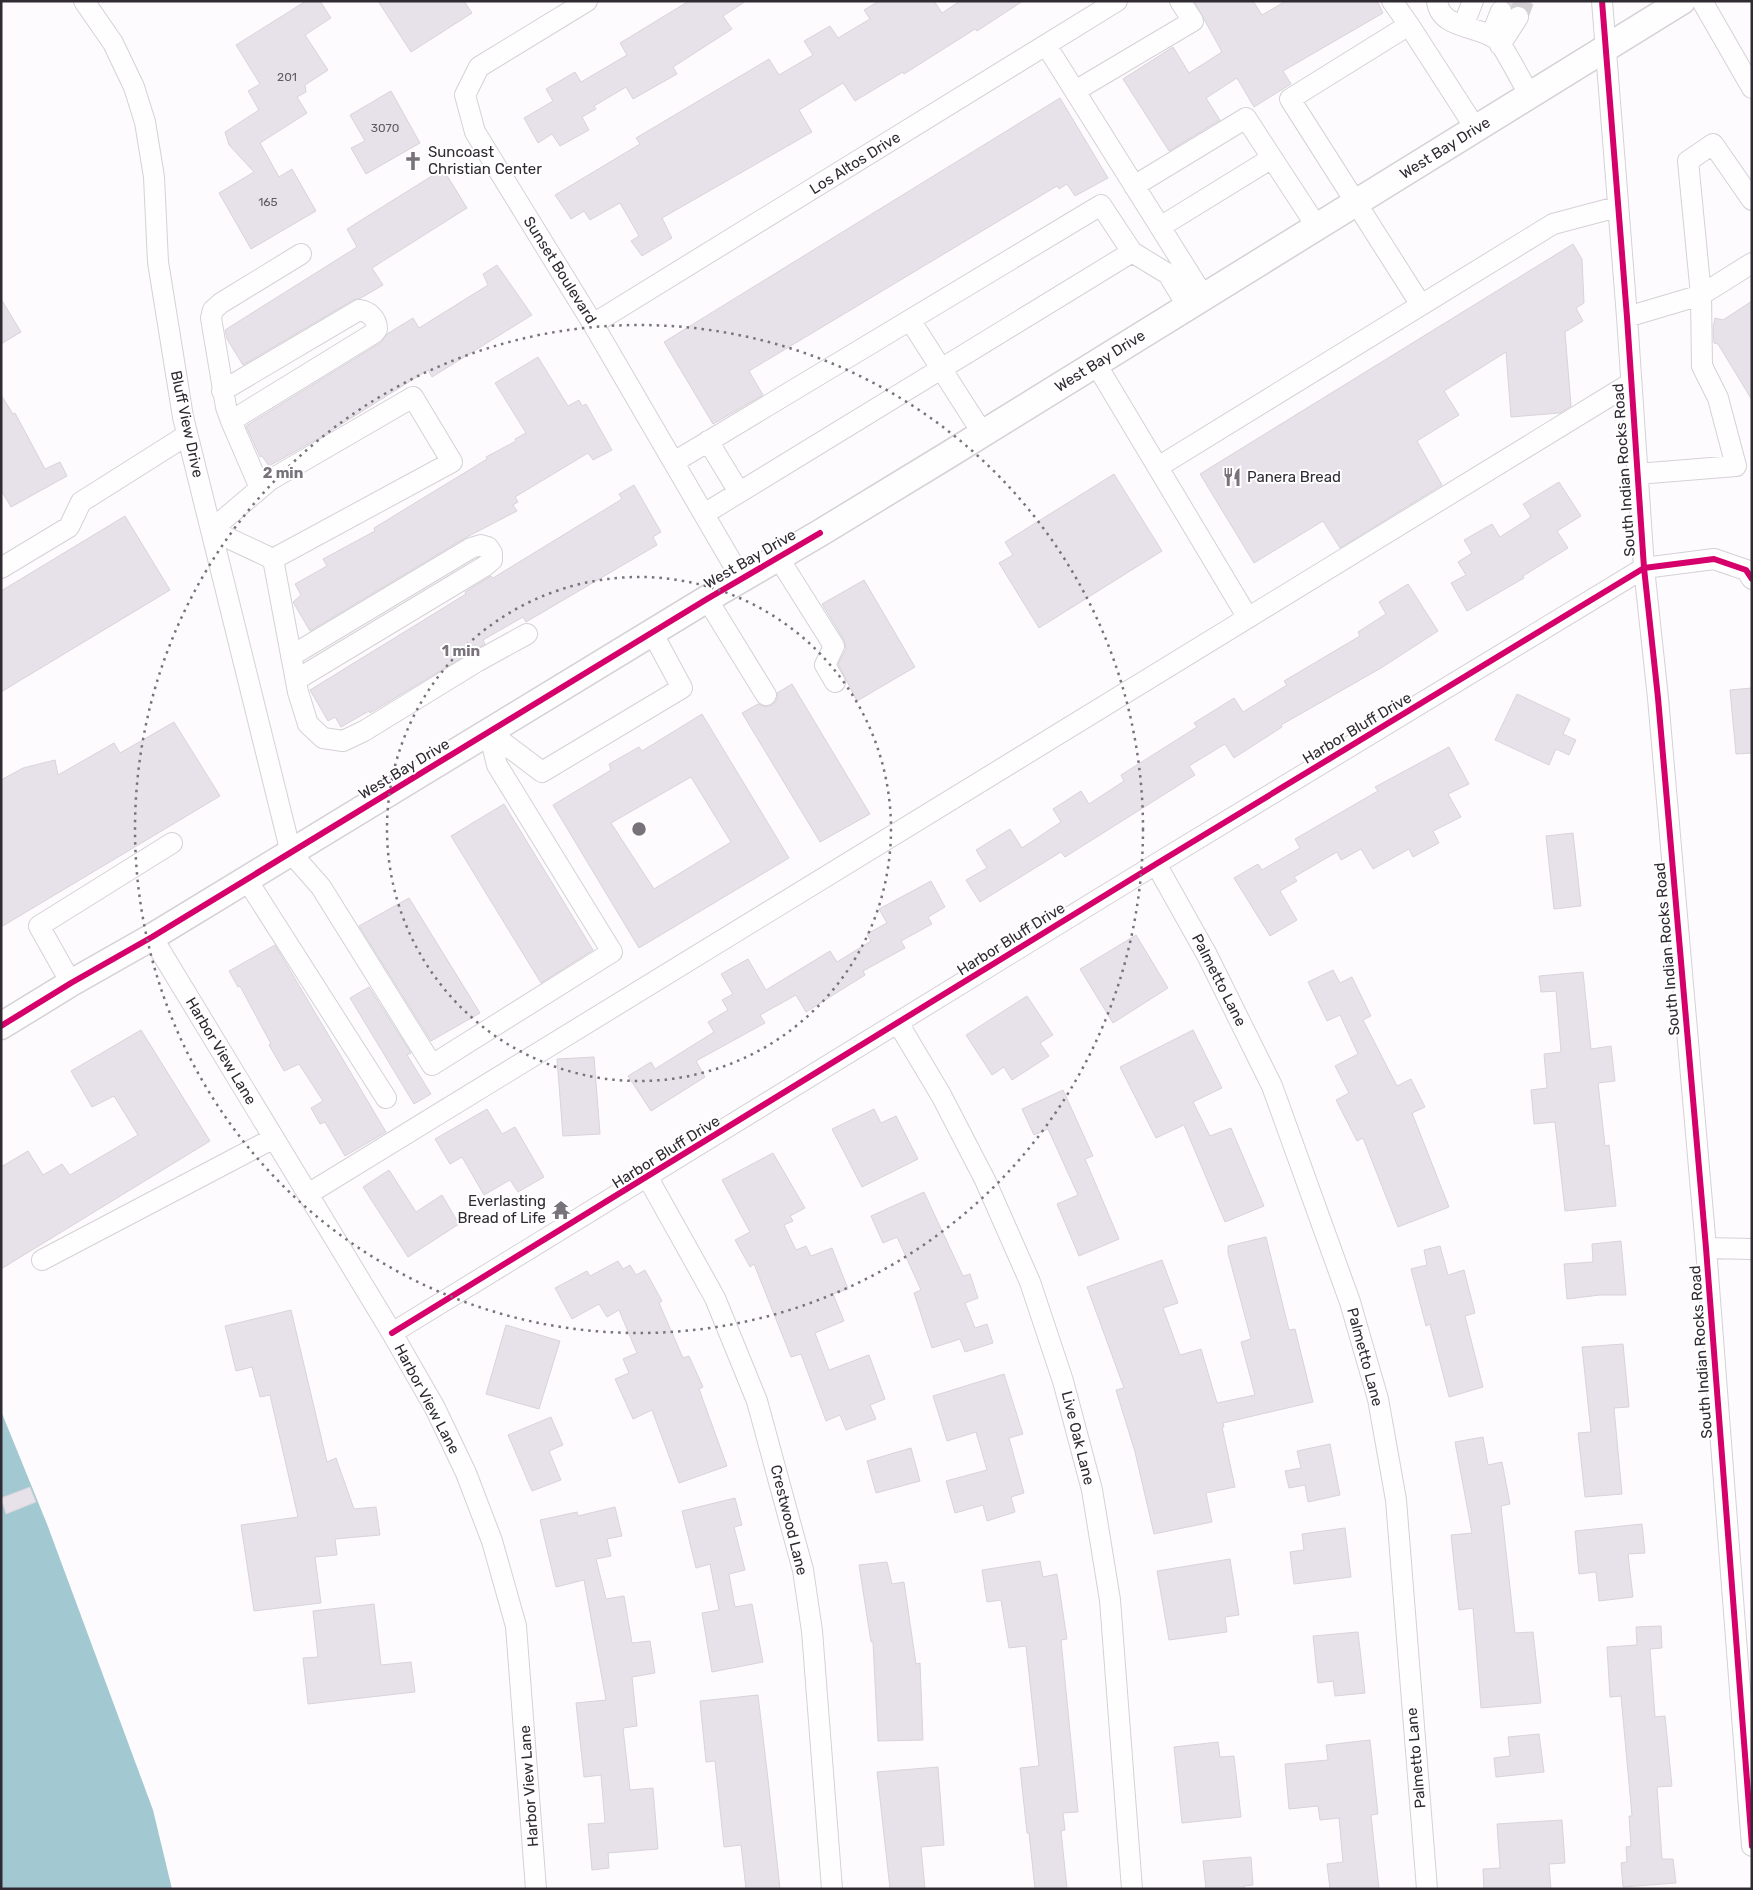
<svg xmlns="http://www.w3.org/2000/svg" width="1753" height="1890" font-family="Rubik,sans-serif">
<style>
.water{fill:#a2c9d1}
.building{fill:#e7e1e9;stroke:#d8d4da;fill-rule:evenodd}
.lines{fill:none;stroke-linecap:round;stroke-linejoin:round}
.minor-tunnel{stroke:#d4d1d5;stroke-width:20;stroke-dasharray:20 10;stroke-linecap:butt}
.minor-casing{stroke:#d5d1d6;stroke-width:22}
.major-casing{stroke:#d5d1d6;stroke-width:29}
.minor{stroke:#fffeff;stroke-width:20}
.major{stroke:#fffeff;stroke-width:26}
.cycleway-casing{stroke:#fff;stroke-width:9}
.cycleway{stroke:#d6006c;stroke-width:6}
.ring{fill:none;stroke:#78737a;stroke-width:2.5;stroke-dasharray:2.5 5}
.labels{text-anchor:middle;dominant-baseline:central;stroke-width:4;stroke-linejoin:round;paint-order:stroke}
.number-label{font-size:12px;fill:#615b64}
.street-label{font-size:15px;fill:#302a33;stroke:#fff}
.poi-label{font-size:15px;fill:#302a33;stroke:#fff;text-anchor:start}
.centre{fill:#78737a;stroke:#fff;stroke-width:2.5}
.ring-label{font-size:15px;text-anchor:middle;font-weight:bold;fill:#78737a;stroke:#fff;stroke-width:4;stroke-linejoin:round;paint-order:stroke}
</style>
<rect width="100%" height="100%" fill="#fdfbfe"/>
<path class="water" d="M1 1411 47 1524 153 1810 172 1889H1Z"/>
<path class="building" d="M306 1H320L331 18 305 35 328 70 305 85 306 92 297 97 307 113 260 143 279 177 292 169 316 211 251 249 219 193 254 172 229 145 225 132 259 110 248 91 260 84 236 45Z
M378 1H464L472 13 411 52Z
M689 1H746L723 16 732 29 673 67 677 74 633 99 626 87 594 106 596 109 582 117 589 130 560 146 552 134 538 143 524 118 553 101 546 89 575 72 581 82 627 55 620 43Z
M879 1H934L942 13 960 1H1023L977 31 975 29 904 74 903 72 855 101 843 83 799 110 812 132 662 218 672 238 642 256 631 241 639 236 620 203 590 220 584 211 571 219 555 195 640 144 636 138 769 59 779 75 813 55 804 41 830 26 838 38 870 19 864 10Z
M1194 1H1253L1262 15 1286 1H1377L1383 13 1283 71 1291 84 1254 107 1237 78 1206 98 1220 120 1169 151 1123 79 1173 47 1189 73 1222 52Z
M1507 1H1532L1528 11 1525 7 1519 5 1512 7Z
M391 91 420 143 366 174 351 148 365 141 350 115Z
M1060 98 1108 178 1075 196 1067 184 1059 189 1057 186 749 371 763 395 713 424 664 342Z
M443 169 467 208 372 268 383 285 361 298 353 300 243 365 227 339 225 330 357 247 347 229Z
M1573 244 1582 259 1584 303 1576 308 1583 321 1565 332 1571 406 1560 413 1511 417 1506 352 1444 391 1459 415 1417 441 1442 485 1340 548 1323 521 1254 563 1200 474Z
M497 265 532 315 432 377 428 370 321 437 269 466 262 456 260 457 246 426 380 343 387 334 413 318 419 328 488 285 483 274Z
M1 299 21 332 1 344Z
M1752 301V400L1718 344 1714 343 1713 328 1715 318 1723 320Z
M538 357 568 406 579 400 582 406 586 404 612 450 593 460 588 453 515 497 518 502 513 505 517 511 465 538 310 631 293 602 301 595 295 584 327 566 323 559 375 531 374 528 487 459 486 457 516 441 515 439 526 433 495 383Z
M1 395 13 414 15 413 45 469 60 462 67 476 11 507 1 490Z
M1114 474 1162 551 1039 628 999 563 1013 555 1005 542Z
M1559 482 1581 516 1557 531 1568 548 1523 576 1524 578 1467 611 1451 583 1466 575 1458 562 1472 553 1464 540 1492 524 1500 537 1531 517 1523 504Z
M634 485 661 532 653 537 657 545 526 622 523 617 483 640 485 644 370 713 369 711 341 727 335 717 328 721 310 690 466 594 465 592 491 576 493 578 622 499 619 494Z
M125 516 170 590 1 692V591Z
M864 580 915 667 857 701 838 664 846 649 844 640 822 604Z
M1408 584 1438 631 1381 668 1281 725 1282 727 1234 758 1225 744 1189 766 1195 775 1065 857 1061 852 980 902 966 880 987 868 976 850 1010 829 1022 848 1061 822 1053 809 1081 791 1089 804 1124 781 1121 775 1197 727 1194 723 1234 698 1243 712 1287 685 1284 681 1360 636 1358 632 1386 614 1379 602Z
M792 684 870 814 820 842 742 713 758 704 766 707 772 705 777 700V693Z
M1752 688V753L1736 754 1730 690Z
M1517 694 1570 719 1563 734 1576 740 1569 755 1556 749 1549 765 1495 740Z
M702 714 789 858 639 948 553 805 611 770 609 764 639 747 642 751ZM691 777 731 842 654 889 611 823Z
M174 722 220 796 1 927V780L23 768 55 760 58 775 114 743 120 753Z
M1449 747 1469 784 1448 794 1461 817 1433 831 1439 843 1413 857 1409 849 1373 869 1361 849 1341 860 1337 852 1294 877 1297 881 1280 891 1297 920 1270 936 1234 878 1258 864 1262 870 1300 848 1295 839 1378 791 1375 787Z
M504 804 593 950 541 983 451 836Z
M1573 833 1581 906 1554 909 1546 836Z
M931 881 945 907 928 917 932 924 901 941 905 948 863 971 865 975 806 1012 796 995 760 1015 765 1023 696 1061 705 1077 651 1111 628 1076 651 1062 655 1069 714 1032 708 1022 728 1010 722 1000 733 994 721 974 748 959 766 990 830 951 837 962 871 941 867 934 887 923 879 909Z
M409 898 480 1013 431 1041 359 926Z
M1136 935 1168 988 1113 1023 1080 969Z
M275 945 386 1132 345 1156 325 1122 320 1124 311 1108 323 1101 299 1064 284 1071 269 1045 271 1044 240 986 238 987 229 971Z
M1333 970 1340 983 1352 977 1371 1016 1363 1020 1397 1086 1411 1079 1425 1107 1412 1113 1449 1207 1398 1227 1363 1138 1357 1141 1336 1100 1349 1093 1335 1066 1358 1054 1340 1015 1327 1021 1308 982Z
M1583 972 1591 1049 1611 1046 1615 1081 1598 1083 1605 1146 1609 1145 1616 1206 1565 1211 1555 1122 1534 1124 1531 1090 1547 1088 1544 1054 1561 1052 1556 991 1541 992 1539 976Z
M369 987 411 1053 407 1055 431 1094 414 1104 350 998Z
M1027 996 1053 1035 1040 1043 1049 1056 1012 1080 1004 1067 992 1075 966 1035Z
M141 1030 210 1141 1 1269V1167L28 1151 43 1175 62 1164 70 1175 138 1135 114 1096 92 1107 71 1071Z
M1193 1030 1222 1088 1193 1102 1210 1136 1231 1128 1264 1206 1225 1222 1184 1125 1156 1138 1120 1067Z
M594 1057 600 1134 563 1136 557 1059Z
M1063 1090 1093 1156 1085 1159 1119 1239 1079 1256 1057 1204 1078 1195 1048 1129 1034 1135 1022 1109Z
M487 1109 502 1134 515 1127 544 1177 518 1192 510 1180 484 1195 462 1157 450 1164 435 1139Z
M874 1109 881 1123 896 1116 918 1159 862 1187 832 1129Z
M773 1153 805 1208 790 1216 793 1221 784 1225 796 1250 806 1246 811 1256 832 1248 848 1289 833 1294 844 1321 815 1333 829 1370 869 1355 885 1399 870 1405 876 1419 846 1430 840 1415 826 1421 801 1354 791 1357 754 1264 750 1267 735 1240 750 1232 722 1180Z
M389 1170 416 1212 442 1195 459 1224 408 1257 363 1187Z
M924 1192 963 1276 970 1274 978 1298 965 1303 975 1328 987 1324 993 1343 965 1352 960 1339 932 1348 914 1293 921 1290 897 1237 883 1243 871 1216Z
M1266 1237 1289 1330 1295 1329 1313 1402 1223 1423 1224 1427H1222L1235 1487 1206 1493 1212 1522 1154 1534 1135 1452 1116 1390 1124 1388 1087 1287 1162 1260 1178 1303 1163 1308 1180 1355 1201 1349 1217 1403 1255 1395 1241 1342 1251 1339 1228 1253V1246Z
M1621 1241 1626 1295H1600L1567 1299 1564 1264 1593 1262 1592 1244Z
M1440 1246 1448 1275 1464 1270 1475 1313 1465 1316 1483 1387 1449 1397 1430 1324 1426 1326 1411 1269 1427 1265 1424 1250Z
M618 1261 623 1269 630 1265 636 1275 645 1270 662 1301 659 1303 683 1358 689 1356 703 1387 699 1389 727 1466 679 1483 652 1410 633 1419 615 1379 629 1373 623 1359 637 1353 619 1310 607 1317 599 1304 572 1319 555 1288 587 1271 590 1276Z
M291 1310 327 1462 336 1458 354 1509 376 1507 380 1535 335 1539 337 1555 315 1557 321 1603 254 1611 241 1525 298 1517 270 1395 260 1397 252 1367 236 1371 225 1326Z
M506 1325 560 1341 539 1409 486 1394Z
M1623 1344 1629 1407 1614 1408 1622 1494 1585 1497 1578 1433 1591 1432 1582 1347Z
M1004 1374 1023 1434 1009 1438 1024 1493 1011 1497 1015 1512 987 1521 983 1505 955 1513 946 1481 987 1470 976 1432 947 1441 933 1396Z
M551 1417 563 1445 549 1451 561 1480 532 1491 508 1435Z
M1483 1437 1488 1465 1502 1462 1510 1504 1501 1506 1515 1633 1533 1632 1541 1703 1481 1708 1473 1608 1459 1610 1451 1535 1472 1533 1455 1442Z
M1330 1444 1340 1495 1308 1502 1305 1485 1289 1488 1285 1471 1301 1468 1297 1451Z
M911 1448 920 1481 876 1493 867 1461Z
M30 1487 36 1502 6 1514 1 1498Z
M735 1498 742 1525 734 1527 745 1570 729 1574 735 1607 752 1604 763 1662 712 1672 702 1613 719 1610 710 1564 696 1568 682 1511Z
M615 1507 622 1536 607 1539 611 1556 596 1559 606 1599 624 1596 632 1643 650 1641 655 1673 632 1677 637 1726 623 1728 630 1790 653 1788 658 1849 608 1853 609 1868 592 1870 588 1824 605 1823 601 1775 584 1777 576 1703 606 1700 584 1580 556 1587 540 1520 577 1512 578 1516Z
M1642 1524 1645 1553 1628 1554 1633 1597 1599 1601 1596 1572 1579 1574 1575 1531Z
M1345 1528 1351 1577 1294 1584 1290 1552 1304 1550 1302 1534Z
M1230 1559 1239 1615 1225 1617 1227 1632 1169 1640 1157 1571Z
M1040 1561 1043 1577 1057 1574 1067 1639 1061 1640 1078 1812 1063 1813 1065 1830 1061 1831 1067 1889H1035L1029 1833H1027L1020 1768 1039 1766 1026 1646 1009 1648 1001 1600 987 1602 982 1570Z
M887 1562 892 1584 904 1582 916 1664 920 1663 923 1740 878 1741 873 1642H871L859 1565Z
M374 1604 381 1665 411 1662 415 1692 308 1704 303 1658 318 1657 313 1611Z
M1661 1626 1662 1648 1650 1649 1655 1717 1665 1716 1672 1786 1657 1787 1662 1859H1673L1676 1883 1623 1887 1621 1863 1627 1862 1626 1847 1631 1846 1629 1816H1632L1621 1696 1610 1697 1607 1647 1637 1645 1636 1627Z
M1358 1632 1365 1693 1335 1696 1333 1681 1318 1683 1313 1636Z
M758 1695 768 1779 780 1889H746L741 1845 724 1847 715 1761 706 1762 700 1701Z
M1539 1734 1544 1772 1496 1777 1494 1758 1510 1756 1508 1737Z
M1370 1740 1378 1814 1371 1815 1379 1889H1330L1327 1864 1343 1862 1339 1818 1320 1820 1318 1806 1289 1809 1285 1764 1328 1760 1326 1745Z
M1218 1742 1220 1757 1234 1756 1241 1817 1182 1823 1174 1747Z
M938 1767 944 1845 921 1847 925 1889H890L877 1772Z
M1562 1820 1565 1863 1549 1864 1551 1889H1484L1483 1869 1500 1868 1497 1824Z
M1251 1857 1253 1885 1244 1886V1889H1206L1203 1861Z"/>
<g class="lines">
<path class="minor-tunnel" d="M1518 17 1524 1"/>
<g class="minor-casing">
<path id="minor" d="M84 1 113 43 134 87 145 122 154 177 158 262 183 417 291 853 321 887 432 1065 612 952 497 765 489 732
M587 1 479 67 465 95 475 132 593 324 741 578
M1392 1 1409 25
M1437 1C1440 29 1477 25 1496 39 1502 43 1524 86 1530 96
M1602 1 1627 317 1644 568 1658 698 1706 1248 1752 1846
M1702 1 1752 88
M1463 26 1473 1
M1491 36 1501 11
M1046 45 1204 297
M1500 45 1518 17
M1075 91 1193 21 1180 1
M1134 186 1246 118 1317 227
M1160 227 1272 158
M1132 252 1168 274 1188 307
M1421 305 1290 99 1409 25 1476 129
M1627 317 1701 295 1752 263
M910 320 983 434
M593 324 1117 1
M1096 364 1248 618
M222 391 359 310C369 311 377 319 377 329L374 333 231 421
M413 397 452 462 273 559 211 530 270 480Z
M708 441 739 492
M674 462 1101 205 1132 252 704 514
M1158 467 1553 224 1617 207
M1637 474 1736 466 1718 398 1702 366 1701 295 1688 161 1713 144 1752 200
M260 488 231 421 226 407 211 318 213 310 221 303 301 254
M778 557 834 646 825 665 835 682
M273 559 298 692 308 724 323 738 343 741 364 731 478 661 527 634
M1 568 69 527 81 502 187 435
M707 599 766 695
M291 656 471 548 481 545 488 547 492 553V560L485 566 296 680
M489 732 542 772 682 688 652 632
M1156 864 1207 955 1272 1086 1350 1302 1378 1399 1396 1500 1427 1889
M247 880 386 1098
M152 937 392 1333 435 1408 466 1473 492 1541 516 1626 536 1889
M71 983 39 926 172 843
M898 1023 941 1095 985 1180 1030 1282 1063 1381 1092 1490 1110 1600 1132 1889
M648 1178 715 1298 757 1401 803 1570 812 1631 832 1889
M308 1194 1631 383
M1706 1248 1752 1249
M42 1260 274 1138
M392 1333 1156 864 1644 568 1714 559 1746 570 1752 579"/>
</g>
<g class="major-casing">
<path id="major" d="M1 1026 71 983 152 937 707 599 820 533 948 455 1682 1"/>
</g>
<use href="#minor" class="minor"/>
<use href="#major" class="major"/>
<g class="cycleway-casing">
<path id="cycleway" d="M1602 1 1627 317 1644 568 1658 698 1706 1248 1752 1846
M1 1026 71 983 152 937 707 599 820 533
M392 1333 1156 864 1644 568 1714 559 1746 570 1752 579"/>
</g>
<use href="#cycleway" class="cycleway"/>
</g>
<g class="ring">
<circle cx="639" cy="829" r="252"/>
<circle cx="639" cy="829" r="504"/>
</g>
<defs>
<g id="church-bare" transform="scale(1.5)"><path d="M-1.2-6h2.4v3.5h3.3v2.4h-3.3V6h-2.4V-.1h-3.3v-2.4h3.3Z" fill="#78737a" stroke="#fff" stroke-width="2.5" paint-order="stroke"/></g>
<g id="restaurant-bare" transform="scale(1.5)"><path d="M-5-6h1v4h1v-4h1v4h1v-4h1v5L-1.5 .5V6h-2V.5L-5-1ZM5-6V6H3V1.5H1.5Q1.5-4 5-6Z" fill="#78737a" stroke="#fff" stroke-width="2.5" paint-order="stroke"/></g>
<g id="temple-bare" transform="scale(1.5)"><path d="M0-6L5-2H3V0L6.5 2.5H4V6H1.5V3h-3V6H-4V2.5H-6.5L-3 0V-2H-5Z" fill="#78737a" stroke="#fff" stroke-width="2.5" paint-order="stroke"/></g>
</defs>
<g fill-rule="evenodd">
<use href="#church-bare" x="413" y="161"/>
<use href="#restaurant-bare" x="1232" y="477"/>
<use href="#temple-bare" x="561" y="1210"/>
</g>
<g class="labels">
<g class="number-label">
<text x="287" y="77">201</text>
<text x="385" y="128">3070</text>
<text x="268" y="202">165</text>
</g>
<g class="street-label">
<text transform="translate(1445 148) rotate(-32)">West Bay Drive</text>
<text transform="translate(855 163) rotate(-32)">Los Altos Drive</text>
<text transform="translate(560 270) rotate(58)">Sunset Boulevard</text>
<text transform="translate(1100 361) rotate(-32)">West Bay Drive</text>
<text transform="translate(187 424) rotate(78)">Bluff View Drive</text>
<text transform="translate(1624 470) rotate(-94)">South Indian Rocks Road</text>
<text transform="translate(750 559) rotate(-30)">West Bay Drive</text>
<text transform="translate(1357 728) rotate(-31)">Harbor Bluff Drive</text>
<text transform="translate(404 769) rotate(-31)">West Bay Drive</text>
<text transform="translate(1011 939) rotate(-32)">Harbor Bluff Drive</text>
<text transform="translate(1667 949) rotate(-95)">South Indian Rocks Road</text>
<text transform="translate(1219 980) rotate(63)">Palmetto Lane</text>
<text transform="translate(221 1051) rotate(59)">Harbor View Lane</text>
<text transform="translate(666 1152) rotate(-32)">Harbor Bluff Drive</text>
<text transform="translate(1701 1352) rotate(-94)">South Indian Rocks Road</text>
<text transform="translate(1365 1357) rotate(75)">Palmetto Lane</text>
<text transform="translate(427 1399) rotate(62)">Harbor View Lane</text>
<text transform="translate(1078 1438) rotate(76)">Live Oak Lane</text>
<text transform="translate(789 1520) rotate(76)">Crestwood Lane</text>
<text transform="translate(1416 1758) rotate(-95)">Palmetto Lane</text>
<text transform="translate(529 1786) rotate(-94)">Harbor View Lane</text>
</g>
<g class="poi-label">
<text x="428" y="152">Suncoast<tspan x="428" dy="17">Christian Center</tspan></text>
<text x="1247" y="477">Panera Bread</text>
<text x="546" y="1201" text-anchor="end">Everlasting<tspan x="546" dy="17">Bread of Life</tspan></text>
</g>
</g>
<circle cx="639" cy="829" r="8" class="centre"/>
<g class="ring-label">
<text x="283" y="478">2 min</text>
<text x="461" y="656">1 min</text>
</g>
<rect width="1753" height="1890" fill="none" stroke="#302a33" stroke-width="5"/>
</svg>
